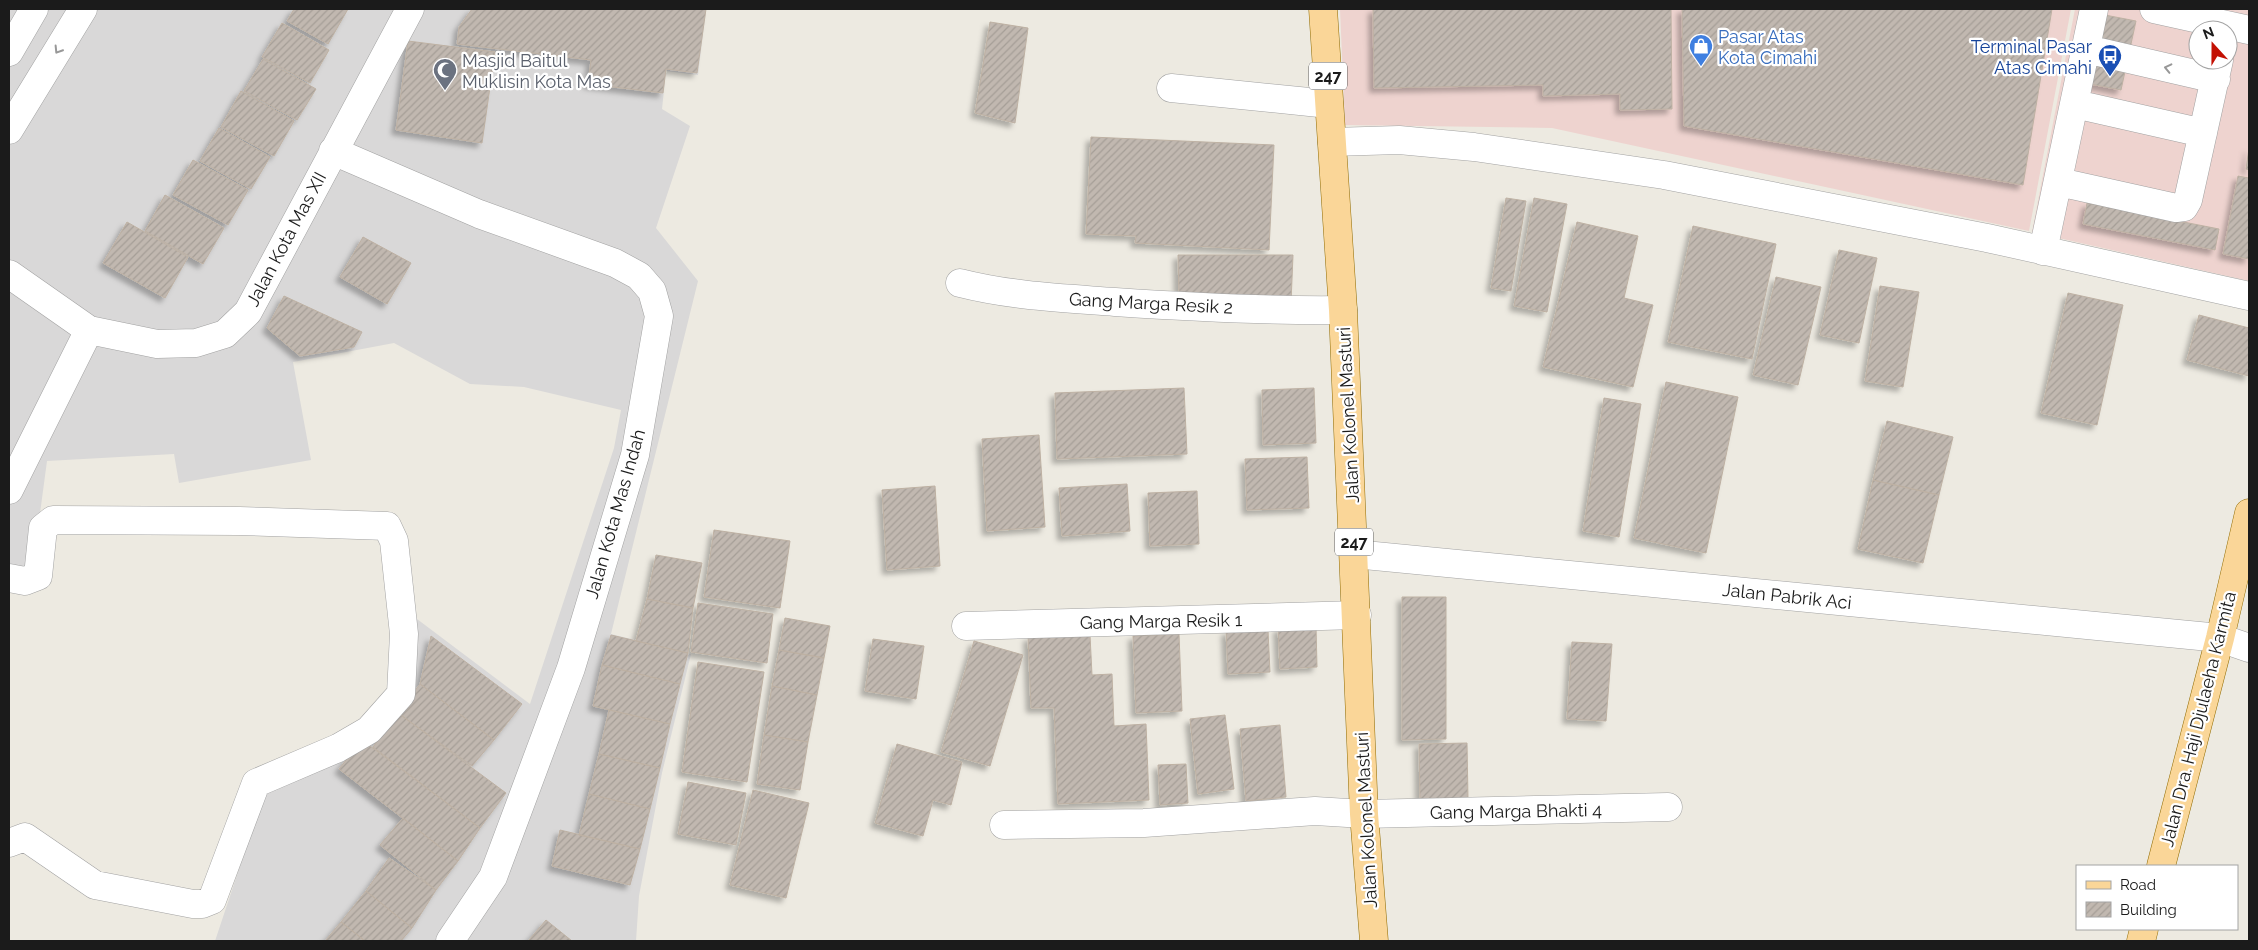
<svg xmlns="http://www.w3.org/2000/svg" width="2258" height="950" font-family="Raleway,sans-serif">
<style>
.residential{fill:#d9d8d8}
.commercial{fill:#eed3cf;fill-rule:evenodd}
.building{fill:url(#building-hatch);stroke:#beb1a3;filter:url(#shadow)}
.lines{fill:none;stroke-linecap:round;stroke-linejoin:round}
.minor-casing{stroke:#a2a2a2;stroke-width:29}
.major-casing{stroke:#906b02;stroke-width:29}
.minor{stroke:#fff;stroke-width:28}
.major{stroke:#fad698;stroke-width:28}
.oneway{stroke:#989898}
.labels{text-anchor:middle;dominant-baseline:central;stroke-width:4.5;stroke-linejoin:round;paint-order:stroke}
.shield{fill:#fff;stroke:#5f5f5f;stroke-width:1}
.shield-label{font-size:16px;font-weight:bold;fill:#1b1b1b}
.shop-label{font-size:18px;fill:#366cbe;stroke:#fff;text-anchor:start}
.transit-label{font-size:18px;fill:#164399;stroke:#fff;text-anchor:end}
.worship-label{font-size:18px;fill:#5b616d;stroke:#fff;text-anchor:start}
.street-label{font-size:18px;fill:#1b1b1b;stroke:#fff}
</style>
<defs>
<pattern id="building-hatch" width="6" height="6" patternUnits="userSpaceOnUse" patternTransform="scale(1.25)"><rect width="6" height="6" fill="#c1b8b0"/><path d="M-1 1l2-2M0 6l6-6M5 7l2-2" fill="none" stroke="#a59e97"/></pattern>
<filter id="shadow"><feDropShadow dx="-4.5" dy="4.5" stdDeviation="2.5" flood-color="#0004"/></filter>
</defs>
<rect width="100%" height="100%" fill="#edeae1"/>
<path class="residential" d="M9 9H706L698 75 666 71 662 109 690 126 656 228 698 281 611 634 691 654 662 773 639 896 636 941H215L266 788 405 696 417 619 530 704 614 448 621 410 524 387 470 384 394 343 293 362 311 460 179 483 174 454 47 461 32 573 9 571Z"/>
<path class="commercial" d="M1340 9H2071L2029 231 1552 128 1345 125Z
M2075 9H2249V281L2032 232ZM2198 30H2228V60H2198Z"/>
<path class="building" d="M294 9H348L328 44 287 21Z
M472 9H706L697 73 666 69 663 93 588 84 591 60 457 44 459 27Z
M1373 9H1671L1672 109 1620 110V94L1543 96V85L1374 88Z
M1682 9H2052L2023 185 1684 126Z
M2105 15 2136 21 2121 90 2090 84Z
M990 22 1028 28 1015 123 975 113Z
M282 23 329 50 310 83 262 57Z
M408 41 495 52 482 143 396 130Z
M263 59 316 89 297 120 244 91Z
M241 91 294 121 274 156 221 127Z
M219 128 270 157 251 189 200 161Z
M1091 137 1274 145 1269 250 1135 243 1136 236 1086 234Z
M2249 148V170L2246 169Z
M193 160 248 190 228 225 173 195Z
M2238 176 2249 178V259L2223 254Z
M165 195 224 228 203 264 145 231Z
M1506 198 1526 201 1511 291 1491 288Z
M1534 198 1567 204 1547 312 1514 306Z
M2087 203 2219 229 2215 250 2083 224Z
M127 222 188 257 165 298 103 263Z
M1577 222 1638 236 1624 298 1653 305 1633 387 1543 367Z
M1693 226 1776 244 1752 359 1668 342Z
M363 237 411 263 387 304 340 277Z
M1839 250 1877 258 1859 343 1820 335Z
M1178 255H1293L1291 303 1179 296Z
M1776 277 1821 287 1798 385 1753 375Z
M1880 286 1919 292 1903 387 1865 381Z
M2068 293 2123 305 2097 425 2041 413Z
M284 296 362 332 354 347 300 356 267 328Z
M2199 315 2249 328V376L2187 360Z
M1666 382 1738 397 1706 553 1634 538Z
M1184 388 1187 454 1057 459 1055 393Z
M1314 388 1316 443 1263 445 1262 390Z
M1604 398 1641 404 1619 537 1583 531Z
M1887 421 1953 437 1939 495 1873 480Z
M1039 435 1045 527 987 531 982 439Z
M1307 457 1309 508 1247 510 1245 459Z
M1873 480 1939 495 1923 563 1858 549Z
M1127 484 1130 531 1062 536 1059 488Z
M935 486 940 566 887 570 882 490Z
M1197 491 1199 544 1150 546 1148 493Z
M714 530 790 541 780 608 704 597Z
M656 555 702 563 693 608 647 599Z
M1402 597H1446V739L1402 740Z
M647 599 693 608 688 653 636 641Z
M698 603 773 614 767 663 691 652Z
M785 618 830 626 824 658 779 650Z
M1316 626 1317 667 1280 669 1278 628Z
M1268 630 1270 672 1228 674 1226 631Z
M1179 634 1182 711 1136 713 1133 636Z
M611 635 688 653 680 684 602 665Z
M1090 635 1092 675 1112 674 1114 726 1146 724 1149 800 1058 804 1054 708H1031L1028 637Z
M431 636 522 704 494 740 420 684Z
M873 639 924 646 916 699 865 691Z
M974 641 1023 655 990 766 941 752Z
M1572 642 1612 644 1606 721 1567 719Z
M779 650 824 658 817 695 772 686Z
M698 662 764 672 747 782 682 772Z
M602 665 680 684 670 724 593 706Z
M420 684 494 740 472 766 398 713Z
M772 686 817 695 808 742 764 735Z
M609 710 670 724 660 768 599 754Z
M398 713 506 793 480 828 373 747Z
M1225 715 1234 789 1198 794 1190 719Z
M1280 725 1286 797 1246 801 1240 729Z
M764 735 808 742 800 790 757 784Z
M362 740 480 828 458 861 339 769Z
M1467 743 1468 799 1420 801 1419 744Z
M897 744 962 762 951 805 933 800 923 836 875 823Z
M599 754 660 768 650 809 589 794Z
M1186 764 1188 803 1160 805 1158 765Z
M688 782 746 793 736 845 678 834Z
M753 790 809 803 786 898 730 885Z
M589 794 650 809 640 849 579 835Z
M403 818 458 861 436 890 380 845Z
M560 830 640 849 630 885 552 866Z
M389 858 436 890 412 928 366 891Z
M366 891 412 928 401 941H365L341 922Z
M546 920 572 941H528Z
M341 922 365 941H325Z"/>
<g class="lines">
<g class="minor-casing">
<path id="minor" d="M2154 9 2249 30
M2086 49 2216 79
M9 52 34 9
M1171 88 1329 104
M2075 104 2203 133
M9 130 83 9
M1332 142 1399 140 1474 147 1664 175 1987 238 2249 296
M333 151 479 214 615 263 639 276 652 291 659 316 635 455 571 668 493 877 450 941
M2059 182 2176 208 2184 207 2188 200 2219 60
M2043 251 2094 9
M9 274 89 330 157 344 196 343 225 334 248 312 410 9
M960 283C1011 296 1062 298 1115 302 1190 307 1267 311 1343 310
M9 490 89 330
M1354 554 2220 638 2249 648
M9 578 25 581 38 576 43 528 53 520 239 521 387 526 394 541 404 634 401 694 369 730 338 748 256 783 212 900 202 904H193L95 885 25 837 9 843
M966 626 1357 615
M1004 825 1144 823 1315 811 1364 814 1668 807"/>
</g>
<g class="major-casing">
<path id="major" d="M1323 9 1343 310 1364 814 1374 941
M2161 866 2220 638 2249 513
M2141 941 2144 929"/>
</g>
<use href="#minor" class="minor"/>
<use href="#major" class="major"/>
</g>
<defs><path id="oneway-chevron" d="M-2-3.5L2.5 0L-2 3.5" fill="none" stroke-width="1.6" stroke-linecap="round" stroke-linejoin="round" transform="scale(1.25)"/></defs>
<g class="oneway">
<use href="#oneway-chevron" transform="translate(58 50) rotate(122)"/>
<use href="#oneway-chevron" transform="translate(2168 68) rotate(-167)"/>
</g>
<defs>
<g id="shop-pin" transform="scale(1.25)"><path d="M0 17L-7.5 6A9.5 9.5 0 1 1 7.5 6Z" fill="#3f7fe0" stroke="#fff"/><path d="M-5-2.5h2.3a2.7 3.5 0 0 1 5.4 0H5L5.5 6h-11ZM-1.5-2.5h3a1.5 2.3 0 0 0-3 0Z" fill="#fff"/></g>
<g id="bus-pin" transform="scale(1.25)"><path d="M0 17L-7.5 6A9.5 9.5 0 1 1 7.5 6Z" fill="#1a4fb4" stroke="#fff"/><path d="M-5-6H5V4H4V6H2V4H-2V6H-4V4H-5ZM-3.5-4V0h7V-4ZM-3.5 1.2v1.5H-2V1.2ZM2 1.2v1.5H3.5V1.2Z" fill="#fff"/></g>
<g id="mosque-pin" transform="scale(1.25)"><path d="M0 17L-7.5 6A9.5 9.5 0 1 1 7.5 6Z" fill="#6b7280" stroke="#fff"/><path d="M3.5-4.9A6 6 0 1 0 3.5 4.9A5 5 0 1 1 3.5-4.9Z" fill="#fff"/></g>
</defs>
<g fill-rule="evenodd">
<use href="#shop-pin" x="1701" y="46"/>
<use href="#bus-pin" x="2110" y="56"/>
<use href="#mosque-pin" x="445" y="70"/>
</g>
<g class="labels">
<g class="shield">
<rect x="1309" y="62.5" width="38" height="27" rx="4"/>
<rect x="1335" y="528.5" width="38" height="27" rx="4"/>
</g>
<g class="shield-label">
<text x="1328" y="76">247</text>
<text x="1354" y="542">247</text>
</g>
<g class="shop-label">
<text x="1718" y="36">Pasar Atas<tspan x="1718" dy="21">Kota Cimahi</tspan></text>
</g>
<g class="transit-label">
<text x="2092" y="46">Terminal Pasar<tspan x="2092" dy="21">Atas Cimahi</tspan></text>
</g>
<g class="worship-label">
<text x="462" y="60">Masjid Baitul<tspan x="462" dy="21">Muklisin Kota Mas</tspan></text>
</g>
<g class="street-label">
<text transform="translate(286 239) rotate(-62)">Jalan Kota Mas XII</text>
<text transform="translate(1151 303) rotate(3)">Gang Marga Resik 2</text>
<text transform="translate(1348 415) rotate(-93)">Jalan Kolonel Masturi</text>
<text transform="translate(615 514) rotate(-74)">Jalan Kota Mas Indah</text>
<text transform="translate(1787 596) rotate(6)">Jalan Pabrik Aci</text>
<text transform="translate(1161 621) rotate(-1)">Gang Marga Resik 1</text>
<text transform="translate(2198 719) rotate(-76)">Jalan Dra. Haji Djulaeha Karmita</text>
<text transform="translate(1516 811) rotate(-1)">Gang Marga Bhakti 4</text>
<text transform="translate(1366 820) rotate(-93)">Jalan Kolonel Masturi</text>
</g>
</g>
<rect width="2258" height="950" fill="none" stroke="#1b1b1b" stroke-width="20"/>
<rect x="2076" y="865" width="162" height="65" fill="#ffffff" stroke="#a4a4a4"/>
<rect x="2086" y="881" width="25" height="8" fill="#fad698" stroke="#a4a4a4"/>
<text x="2120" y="890" font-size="15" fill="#1b1b1b">Road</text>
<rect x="2086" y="902" width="25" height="15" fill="url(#building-hatch)" stroke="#a4a4a4"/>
<text x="2120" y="915" font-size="15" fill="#1b1b1b">Building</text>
<g transform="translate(2213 45) rotate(339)"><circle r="24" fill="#ffffff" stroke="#a4a4a4"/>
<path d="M0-4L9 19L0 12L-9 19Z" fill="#c31003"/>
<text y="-8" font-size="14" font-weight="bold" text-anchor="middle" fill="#1b1b1b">N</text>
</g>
</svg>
